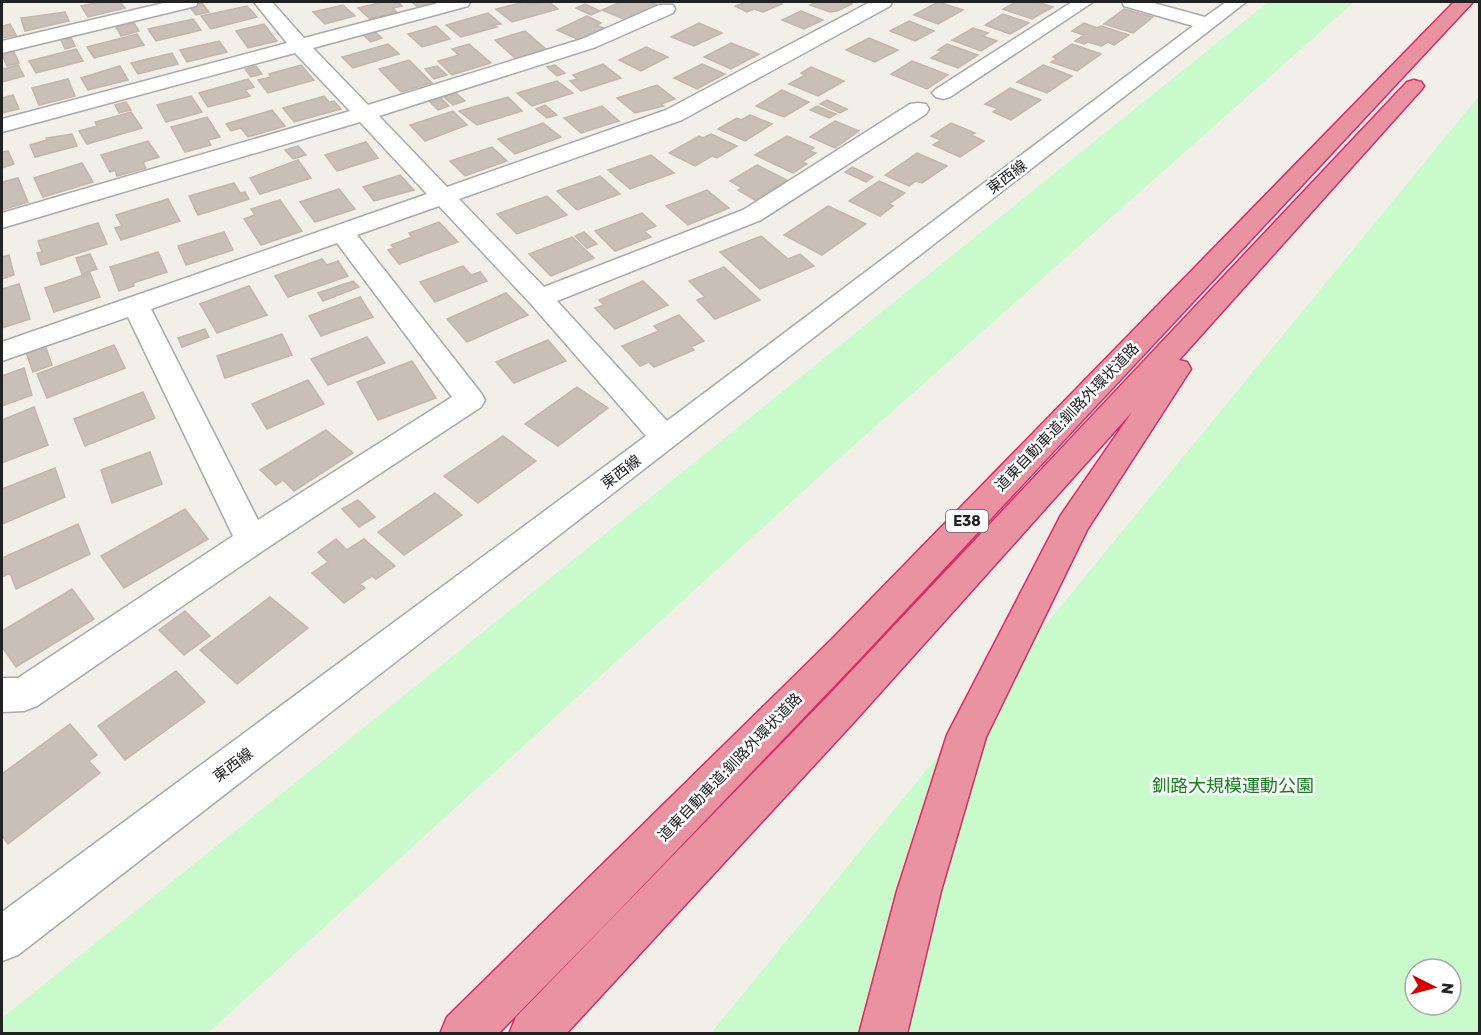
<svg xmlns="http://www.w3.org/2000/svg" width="1481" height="1035" font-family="Rubik,'Noto Sans JP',sans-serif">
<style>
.park{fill:#c8facc;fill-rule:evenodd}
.building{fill:#c7bfb8;stroke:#c4b6ab;stroke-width:1.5}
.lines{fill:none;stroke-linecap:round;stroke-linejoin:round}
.minor-casing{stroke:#a9a9a9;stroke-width:3}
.highway-casing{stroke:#dc2a67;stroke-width:3}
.minor{fill:#fff;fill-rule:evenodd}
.highway{fill:#e892a2;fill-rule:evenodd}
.labels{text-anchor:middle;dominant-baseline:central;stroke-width:5;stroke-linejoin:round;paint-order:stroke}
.shield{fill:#fff;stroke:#646464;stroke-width:1.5}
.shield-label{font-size:14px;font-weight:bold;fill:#222}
.street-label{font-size:15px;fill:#222;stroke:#fff}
.near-park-label{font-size:18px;fill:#0c8416;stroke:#fff}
</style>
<rect width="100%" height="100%" fill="#f2efe9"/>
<path class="park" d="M1268 2H1354L833 464 208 1033H2V1018Z
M1479 96V1033H711ZM1415 969H1451V1005H1415Z"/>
<path class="building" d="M99 2H120L125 8 88 17 81 6Z
M383 2H398L402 6 393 8 397 12 370 19 358 8Z
M412 2H444L419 8Z
M525 2 531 4 549 2 558 9 512 22 496 9Z
M621 2H650L659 5 626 20 602 10Z
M746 2H777L782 4 763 12 754 9 747 12 735 6Z
M817 2H846L852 4 837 11 830 12 810 5Z
M938 2 963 10 938 24 914 15Z
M1016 2H1037L1053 7 1032 19 1003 9Z
M202 3 209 12 196 15 189 6Z
M585 4 600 11 591 15 576 8Z
M343 5 355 16 325 24 313 12Z
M247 6 257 17 211 29 201 16Z
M1124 9 1153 17 1133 33 1104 24Z
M801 11 823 20 804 29 782 20Z
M65 12 69 21 25 31 21 18Z
M488 13 501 24 491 25 497 27 461 37 446 25Z
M1003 14 1029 23 1010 34 985 25Z
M587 16 601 23 596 25 604 28 579 40 557 30Z
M193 19 201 30 156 41 148 29Z
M909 21 934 31 915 41 890 31Z
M134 23 139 31 121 36 116 27Z
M699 23 722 33 694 46 671 37Z
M1084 23 1097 28 1101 26 1129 35 1114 45 1108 42 1101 46 1088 42 1084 44 1075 41 1084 35 1072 31Z
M10 24 16 35 2 38V26Z
M264 24 277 41 248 48 236 31Z
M436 26 450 39 422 47 408 34Z
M973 28 988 33 983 36 997 41 981 51 952 40Z
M374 31 382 38 371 42 362 34Z
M525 31 547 50 516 59 495 40Z
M137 34 144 45 94 58 87 47Z
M71 38 75 46 65 49 61 40Z
M869 38 898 50 875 62 846 50Z
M219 41 227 52 187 62 180 50Z
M731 43 759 54 731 69 704 57Z
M388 44 399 54 353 68 342 57Z
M469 44 491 63 452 75 438 61 459 55 452 49Z
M947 44 978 55 958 68 931 58 942 51 938 50Z
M1072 44 1101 54 1077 71 1051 62 1057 59 1053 57Z
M646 47 668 57 641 71 619 60Z
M76 49 83 61 36 73 29 61Z
M14 52 19 63 7 66 2 54Z
M172 53 178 64 138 74 131 63Z
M409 60 432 83 401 92 379 69Z
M912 61 948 75 927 89 891 74Z
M603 64 621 78 581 91 570 81 578 79 573 75Z
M702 64 725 74 697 89 674 78Z
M18 65 24 76 2 82V67L4 69Z
M301 65 314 80 268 93 258 80 271 77 269 74Z
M555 65 565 73 557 76 547 67Z
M1043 65 1072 76 1047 93 1017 82Z
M120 66 128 80 88 90 81 78Z
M256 66 262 74 251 77 245 69Z
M437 66 447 75 434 79 425 69Z
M811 67 844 81 818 96 789 84 805 75 801 73Z
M68 79 75 96 39 105 32 88Z
M248 79 254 87 245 90 250 96 208 107 199 93Z
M557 81 573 93 532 106 517 93Z
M657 85 675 99 661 104 664 106 635 113 617 98Z
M1010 88 1041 100 1011 120 993 112 998 109 985 104Z
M782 90 809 102 784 117 756 106Z
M456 93 465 101 453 105 444 97Z
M13 95 19 109 2 113V98Z
M191 96 202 112 166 122 157 105Z
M324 96 329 102 334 101 341 109 294 122 283 108Z
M440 97 449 106 438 110 429 101Z
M508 97 522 111 477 125 459 111Z
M827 100 847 109 840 113 820 104Z
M126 102 131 110 119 113 115 105Z
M545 105 557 115 547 118 536 109Z
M602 106 619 121 581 133 564 118Z
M817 106 836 114 829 118 810 110Z
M272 110 285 126 248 137 241 128 231 131 226 124Z
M453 111 467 125 425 141 410 125Z
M131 112 142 128 87 144 79 131 97 126 95 122Z
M750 115 772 124 745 141 718 129 737 118 741 120Z
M207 117 220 137 208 140 211 145 185 152 171 127Z
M835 121 859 131 835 148 810 137Z
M543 123 561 137 515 154 498 139Z
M951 123 975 133 971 135 984 141 960 157 933 145 941 140 931 136Z
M72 134 77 146 35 157 30 145 47 140 46 138Z
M711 134 737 146 717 158 712 156 695 166 669 153 699 136 703 138Z
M787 136 814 148 810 151 816 153 802 162 807 164 793 173 755 155Z
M148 141 159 157 143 162 146 168 117 176 115 170 110 172 101 155Z
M366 142 378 158 337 171 325 155Z
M298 146 306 155 293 159 285 150Z
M492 147 507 161 465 176 450 161Z
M8 151 14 164 2 168V152Z
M917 153 947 166 922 183 916 181 909 186 885 175Z
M651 155 674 173 630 189 608 170Z
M298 160 311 178 260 194 250 178Z
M82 163 93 182 43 197 34 178Z
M757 165 787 180 755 200 738 190 742 188 730 181Z
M852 167 873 177 866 182 845 172Z
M400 175 414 190 374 201 363 187Z
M600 176 620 194 577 210 557 191Z
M18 178 28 202 2 210V182Z
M879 181 905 193 889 204 893 206 880 216 849 201Z
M234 183 240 193 245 192 249 199 198 215 189 196Z
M339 189 355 209 315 222 300 202Z
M707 190 729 208 688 225 666 206Z
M547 196 567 215 517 234 497 214Z
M168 199 180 221 121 240 115 228 122 226 116 215Z
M280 200 302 231 261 245 244 219 255 215 251 209Z
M828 206 866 224 822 255 784 235Z
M642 213 656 226 644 231 651 237 615 251 595 231Z
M439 222 458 242 399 264 388 250 394 248 391 245 412 237 409 233Z
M98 223 107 244 41 265 37 253 42 252 38 241Z
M224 232 233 250 186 265 178 246Z
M584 232 597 244 587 248 575 236Z
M761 236 788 259 800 254 814 266 760 289 720 252Z
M572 237 594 258 551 276 529 254Z
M158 252 167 272 133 283 134 286 119 291 110 267Z
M90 254 97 269 82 274 76 258Z
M9 255 14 275 2 279V257Z
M322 259 327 265 338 261 348 276 288 297 275 276Z
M463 266 471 275 480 272 487 281 435 302 420 282Z
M724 267 760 300 715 319 697 300 705 297 689 281Z
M90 273 100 297 54 312 45 288Z
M353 281 359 287 323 301 318 293Z
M643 281 668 305 615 329 595 308 604 305 599 300Z
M19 284 30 319 2 328V289Z
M249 286 267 315 217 333 200 304Z
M506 293 528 315 467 342 447 319Z
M360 297 373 317 321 336 309 316Z
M679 315 704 341 691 347 694 350 654 367 649 362 640 366 622 346 659 331 654 326Z
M205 329 209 337 182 347 178 338Z
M282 334 292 355 225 378 217 356Z
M367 337 385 363 328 385 311 359Z
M548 340 566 361 514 383 496 362Z
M45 345 52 365 33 372 26 352Z
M114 345 125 368 47 398 37 374Z
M412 361 436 398 378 420 357 382Z
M24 368 32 395 2 406V376Z
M308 380 324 404 267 429 252 404Z
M577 387 608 408 558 446 525 424Z
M143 392 155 418 85 446 74 419Z
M34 407 48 445 2 463V420Z
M326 430 353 453 294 491 283 480 276 485 260 470Z
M503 436 536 461 478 503 444 476Z
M150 452 162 484 112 503 101 470Z
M55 468 65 497 2 524V489Z
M435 493 462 515 404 555 378 532Z
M358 500 375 517 359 527 342 509Z
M185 509 208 539 124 588 101 556Z
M78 524 90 554 16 589 10 573 2 577V558Z
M336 539 347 550 364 539 395 566 376 579 372 576 360 584 365 588 344 603 312 573 328 562 318 552Z
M72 589 94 619 16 667 2 647V631Z
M270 597 308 628 237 684 200 650Z
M185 611 210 636 184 655 159 630Z
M176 671 205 702 125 760 98 726Z
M70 724 97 755 89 761 100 773 8 844 2 836V774Z"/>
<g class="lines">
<g class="minor-casing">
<path id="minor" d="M168 2H198L196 6 2 53V41Z
M254 2H272L304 38 442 2H470L468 6 313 48 368 105 582 39 659 5H673L675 9 673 13 596 47 379 116 447 187 666 110 870 2H892L890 6 682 120 459 199 544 287 743 210 910 104 918 103 926 104 929 109 926 114 761 220 557 301 667 421 1193 26 1124 6 1122 2H1150L1205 17 1226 2H1246L18 955 2 961V912L646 436 531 304 439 206 357 235 481 393 485 400 481 407 264 550 37 706 24 711 2 712V678H18L233 536 128 317 2 361V342L427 194 360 122 2 228V213L350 111 295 53 2 132V119L287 43ZM337 243 452 397 258 520 151 309Z
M1072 2H1093L950 97 943 99 936 97 932 93 936 89Z"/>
</g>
<g class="highway-casing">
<path id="highway" d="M1454 2H1473L857 662 607 923 498 1034H440L447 1017 831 640Z
M1414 80 1421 82 1424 86 1421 90 1179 360 1187 362 1191 369 1087 530 986 737 941 891 907 1034H859L897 891 947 735 1061 515 1132 412 855 721 566 1034H509L516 1017 827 697 1407 82Z"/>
</g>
<use href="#minor" class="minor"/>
<use href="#highway" class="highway"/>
</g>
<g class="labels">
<rect class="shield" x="946" y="510" width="42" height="22" rx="4.5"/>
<g class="shield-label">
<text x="967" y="521">E38</text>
</g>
<g class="street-label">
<text transform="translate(1007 177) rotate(-37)">東西線</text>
<text transform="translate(1067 417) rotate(-46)">道東自動車道;釧路外環状道路</text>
<text transform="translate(621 472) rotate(-37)">東西線</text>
<text transform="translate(233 765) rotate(-37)">東西線</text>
<text transform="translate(730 767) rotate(-46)">道東自動車道;釧路外環状道路</text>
</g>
<g class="near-park-label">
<text x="1233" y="786">釧路大規模運動公園</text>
</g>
</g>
<rect width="1481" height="1035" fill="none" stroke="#222222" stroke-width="6"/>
<g transform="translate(1433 987) rotate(96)"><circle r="28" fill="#ffffff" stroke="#a7a7a7" stroke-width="1.5"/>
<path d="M0-4.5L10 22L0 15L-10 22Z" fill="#d40000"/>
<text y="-9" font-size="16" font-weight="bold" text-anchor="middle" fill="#222222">N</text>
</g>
</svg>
